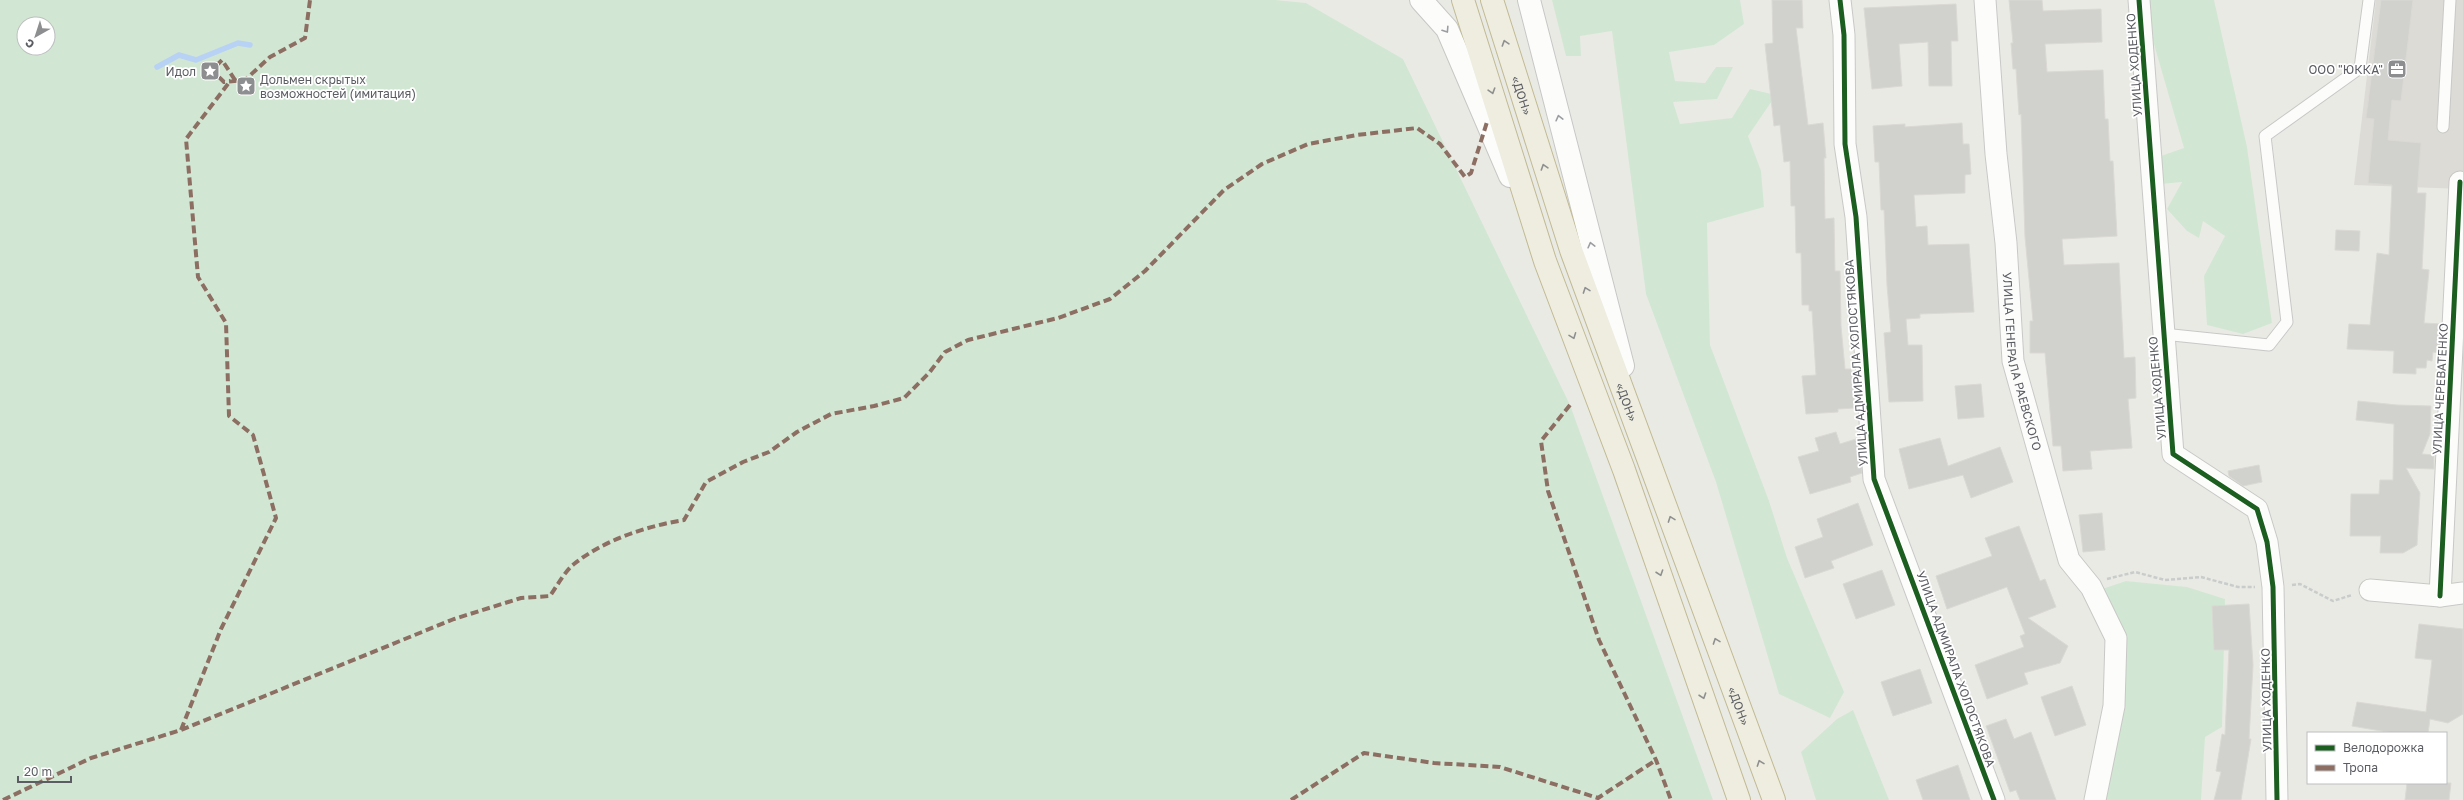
<svg xmlns="http://www.w3.org/2000/svg" width="2463" height="800" font-family="'Golos Text',sans-serif">
<style>
.industrial{fill:#dcdbd6}
.green{fill:#d2e7d3;fill-rule:evenodd}
.lines{fill:none;stroke-linecap:round;stroke-linejoin:round}
.stream{stroke:#b8d2f5;stroke-width:5.5}
.building{fill:#d1d1ce;stroke:#dad9d4}
.lane-casing{stroke:#c8c8c7;stroke-width:13}
.street-casing{stroke:#c8c8c7;stroke-width:23}
.secondary-casing{stroke:#c7c7c6;stroke-width:24}
.highway-casing{stroke:#c1ba93;stroke-width:24}
.path{stroke:#c8cccb;stroke-width:2.5;stroke-dasharray:4 2;stroke-linecap:butt}
.lane{stroke:#fcfcfb;stroke-width:11}
.street{stroke:#fcfcfb;stroke-width:21}
.secondary{stroke:#fcfcfb;stroke-width:22}
.highway{stroke:#eeede0;stroke-width:22}
.quiet{stroke:#8d6e63;stroke-width:4;stroke-dasharray:8 4;stroke-linecap:butt}
.cycleway-casing{stroke:#fff;stroke-width:8}
.cycleway{stroke:#1b5e20;stroke-width:5}
.oneway{stroke:#9b9da0}
.oneway2{stroke:#8e8f8f}
.labels{text-anchor:middle;dominant-baseline:central;stroke-width:3.5;stroke-linejoin:round;paint-order:stroke}
.street-label{font-size:12px;fill:#5b5d63;stroke:#fff}
.poi-label{font-size:12px;fill:#5b5d63;stroke:#fff;text-anchor:end}
</style>
<rect width="100%" height="100%" fill="#eaeae5"/>
<path class="industrial" d="M2376 0H2463V189L2354 185Z"/>
<path class="green" d="M0 0H1275L1306 3 1403 59 1570 405 1713 800H0ZM24 24H48V48H24Z
M1552 0H1740L1744 24 1714 45 1669 52 1675 81 1705 83 1716 67H1733L1717 99 1673 102 1680 124 1732 118 1750 89 1776 95 1748 136 1761 171 1764 207 1707 223 1710 345 1769 501 1787 558 1844 692 1830 718 1779 694 1716 482 1646 294 1612 31 1580 36 1581 56H1566Z
M2145 0H2214L2247 147 2272 323 2243 334 2207 325 2204 276 2225 236 2203 221 2199 238 2187 231 2167 209 2182 182 2161 184 2155 158 2184 148 2145 13Z
M2126 581 2187 587 2225 599 2222 727 2205 737 2201 800H2103L2125 652 2099 590Z
M1853 710 1889 800H1816L1801 752 1837 719Z"/>
<g class="lines">
<path class="stream" d="M157 67 179 55 196 60 238 43 250 45"/>
</g>
<path class="building" d="M1772 0H1802L1803 28H1796L1808 125 1823 123 1826 158H1824L1825 219 1834 218 1835 271H1840L1841 326 1845 369H1851L1855 408 1838 409V412L1806 414 1802 376 1816 375 1812 311H1809V305H1802L1801 253H1796L1795 206H1791L1790 161 1784 162 1780 125 1774 126 1765 44 1773 43Z
M2009 0H2042L2043 11 2101 9 2102 42 2045 44 2047 72 2103 70 2105 119H2108L2110 161H2113L2117 236 2062 239 2064 265 2119 263 2124 358 2135 357 2136 398 2128 399 2132 448 2090 451 2092 469 2063 471 2061 446H2053L2045 353H2030V321H2033L2025 237 2021 114 2019 115 2016 69H2013L2011 43H2013Z
M2381 0H2413L2401 101 2392 100 2388 140 2421 143 2417 193H2426L2422 269 2429 270 2424 323 2441 324 2440 353 2433 352 2432 361 2427 360 2426 368H2416V374L2393 373 2394 351 2347 349 2349 324 2370 325 2377 253 2389 255 2392 185 2368 183 2374 119 2366 118Z
M1956 4 1958 41H1951L1952 86H1929L1928 42 1899 44 1902 86 1872 89 1864 8Z
M1962 123 1963 144H1969L1971 174 1965 175V193L1914 195 1916 227 1927 226 1928 245 1969 244 1974 312 1920 314V318L1906 319 1908 345H1922L1923 401 1889 402 1884 333 1891 332 1887 285 1884 210H1881L1879 162H1875L1873 126 1905 124V127Z
M2336 230 2360 231 2359 251 2335 250Z
M1981 384 1984 417 1958 419 1955 386Z
M2358 401 2397 405 2431 406 2430 434 2422 454 2434 455V469L2406 468 2420 493 2417 545 2403 553H2380L2381 536H2350L2351 494H2379L2380 480H2393L2394 424 2356 420Z
M1836 432 1840 444 1856 439 1860 452 1862 473 1850 477 1851 482 1810 494 1798 457 1819 451 1815 438Z
M1940 438 1948 466 2000 447 2013 482 1971 498 1963 475 1909 489 1899 449Z
M2259 465 2262 482 2243 486 2229 476 2228 471Z
M1858 503 1873 545 1831 561 1834 568 1805 578 1795 547 1823 537 1817 519Z
M2102 513 2105 550 2083 552 2079 515Z
M2019 526 2040 581 2045 579 2056 607 2028 618 2068 646 2060 663 2024 673 2028 684 1987 699 1975 665 2024 647 2020 636 2025 634 2007 587 1947 609 1936 576 1992 556 1985 538Z
M1882 570 1895 605 1856 619 1843 584Z
M2249 604 2253 665 2249 739H2251L2241 800H2214L2221 772 2216 771 2222 734 2225 735 2229 650H2214L2212 606Z
M2419 624 2463 629V714L2448 723 2430 719 2428 733H2393L2352 726 2357 702 2426 712 2432 660 2415 658Z
M1920 669 1932 703 1893 716 1881 682Z
M2072 686 2086 725 2055 736 2041 697Z
M2006 719 2014 739 2031 732 2056 800H2020L2016 790 2010 792 1986 726Z
M1958 765 1970 800H1923L1916 780Z
M2407 783H2451L2449 800H2405Z"/>
<g class="lines">
<g class="lane-casing">
<path id="lane" d="M2443 127 2450 0
M2163 334 2269 345 2287 322 2265 136 2360 68 2369 0"/>
</g>
<g class="street-casing">
<g id="street">
<path d="M1840 0 1844 35 1845 144 1856 217 1874 479 1994 800"/>
<path id="s1" d="M1985 0 1996 154 2006 243 2013 361 2069 560 2091 587 2116 638 2114 706 2095 800"/>
<path d="M2139 0 2173 454 2257 509 2267 542 2273 587 2277 800"/>
<path d="M2370 590 2440 596 2463 593"/>
<path d="M2440 596 2460 182"/>
</g>
</g>
<g class="secondary-casing">
<path id="secondary" d="M1421 0 1447 29 1510 176
M1529 0 1623 366"/>
</g>
<g class="highway-casing">
<g id="highway">
<path d="M1463 0 1545 261 1624 470 1739 800"/>
<path id="s2" d="M1492 0 1571 250 1774 800"/>
</g>
</g>
<path class="path" d="M2107 579 2135 572 2165 580 2201 577 2238 587H2255
M2292 585 2300 584 2333 601 2352 595"/>
<use href="#lane" class="lane"/>
<use href="#street" class="street"/>
<use href="#secondary" class="secondary"/>
<use href="#highway" class="highway"/>
<path class="quiet" d="M235 80 222 60 212 70 224 82 245 80 270 57 305 38 310 0
M1570 405 1541 441 1548 491 1599 640 1656 760 1671 800
M181 730 221 629 276 518 253 435 229 416 226 323 198 277 186 139 231 80
M3 800 91 758 181 730 454 619 521 598 550 596C557 586 565 571 574 564 604 540 647 526 684 520L706 482 743 462 769 452 797 432 831 414 874 406 904 398 929 373 945 352 968 340 1058 318 1110 299 1145 271 1224 190 1262 164 1308 144 1357 135 1417 128 1440 144 1465 177 1471 173 1487 122
M1291 800 1364 753 1434 763 1500 767 1598 798 1656 760"/>
<g class="cycleway-casing">
<path id="cycleway" d="M1840 0 1844 35 1845 144 1856 217 1874 479 1994 800
M2139 0 2173 454 2257 509 2267 542 2273 587 2277 800
M2440 596 2460 182"/>
</g>
<use href="#cycleway" class="cycleway"/>
</g>
<defs><path id="oneway-chevron" d="M-2-3.5L2.5 0L-2 3.5" fill="none" stroke-width="1.6" stroke-linecap="round" stroke-linejoin="round"/></defs>
<g class="oneway">
<use href="#oneway-chevron" transform="translate(1446 30) rotate(57)"/>
<use href="#oneway-chevron" transform="translate(1559 118) rotate(-104)"/>
<use href="#oneway-chevron" transform="translate(1591 245) rotate(-104)"/>
</g>
<g class="oneway2">
<use href="#oneway-chevron" transform="translate(1505 43) rotate(-108)"/>
<use href="#oneway-chevron" transform="translate(1492 91) rotate(73)"/>
<use href="#oneway-chevron" transform="translate(1544 167) rotate(-108)"/>
<use href="#oneway-chevron" transform="translate(1586 290) rotate(-110)"/>
<use href="#oneway-chevron" transform="translate(1573 336) rotate(69)"/>
<use href="#oneway-chevron" transform="translate(1671 519) rotate(-110)"/>
<use href="#oneway-chevron" transform="translate(1660 573) rotate(71)"/>
<use href="#oneway-chevron" transform="translate(1716 641) rotate(-110)"/>
<use href="#oneway-chevron" transform="translate(1703 696) rotate(71)"/>
<use href="#oneway-chevron" transform="translate(1760 763) rotate(-110)"/>
</g>
<defs>
<g id="office-square" transform="scale(1)"><rect x="-9" y="-9" width="18" height="18" rx="4" fill="#8d8e90" stroke="#fff"/><path d="M-6-3h4V-5.5h4V-3h4V5H-6ZM-1-4.5V-3h2v-1.5ZM-6 0V1H6V0Z" fill="#fff"/></g>
<g id="sight-square" transform="scale(1)"><rect x="-9" y="-9" width="18" height="18" rx="4" fill="#8d8e90" stroke="#fff"/><path d="M0-6L1.8-2.2L6-1.7L2.9 1.2L3.7 5.4L0 3.3L-3.7 5.4L-2.9 1.2L-6-1.7L-1.8-2.2Z" fill="#fff"/></g>
</defs>
<g fill-rule="evenodd">
<use href="#office-square" x="2397" y="69"/>
<use href="#sight-square" x="210" y="71"/>
<use href="#sight-square" x="246" y="86"/>
</g>
<g class="labels">
<g class="street-label">
<text transform="translate(2134 65) rotate(-94)">УЛИЦА ХОДЕНКО</text>
<text stroke="none"><textPath href="#s2" startOffset="100">«ДОН»</textPath></text>
<text stroke="none"><textPath href="#s1" startOffset="364">УЛИЦА ГЕНЕРАЛА РАЕВСКОГО</textPath></text>
<text transform="translate(1856 363) rotate(-94)">УЛИЦА АДМИРАЛА ХОЛОСТЯКОВА</text>
<text transform="translate(2157 388) rotate(-95)">УЛИЦА ХОДЕНКО</text>
<text transform="translate(2440 389) rotate(-87)">УЛИЦА ЧЕРЕВАТЕНКО</text>
<text stroke="none"><textPath href="#s2" startOffset="424">«ДОН»</textPath></text>
<text transform="translate(1956 669) rotate(70)">УЛИЦА АДМИРАЛА ХОЛОСТЯКОВА</text>
<text transform="translate(2266 700) rotate(-91)">УЛИЦА ХОДЕНКО</text>
<text stroke="none"><textPath href="#s2" startOffset="748">«ДОН»</textPath></text>
</g>
<g class="poi-label">
<text x="2383" y="69">ООО "ЮККА"</text>
<text x="196" y="71">Идол</text>
<text x="260" y="79" text-anchor="start">Дольмен скрытых<tspan x="260" dy="14">возможностей (имитация)</tspan></text>
</g>
</g>
<rect x="2307" y="732" width="140" height="52" fill="#ffffff" stroke="#bdbec1"/>
<rect x="2315" y="745" width="20" height="6" fill="#1b5e20" stroke="#bdbec1"/>
<text x="2343" y="752" font-size="12" fill="#5b5d63">Велодорожка</text>
<rect x="2315" y="765" width="20" height="6" fill="#8d6e63" stroke="#bdbec1"/>
<text x="2343" y="772" font-size="12" fill="#5b5d63">Тропа</text>
<g transform="translate(36 36) rotate(219)"><circle r="19" fill="#ffffff" stroke="#bdbec1"/>
<path d="M0-3L7 15L0 10L-7 15Z" fill="#8d8e90"/>
<text y="-6" font-size="11" font-weight="bold" text-anchor="middle" fill="#5b5d63">С</text>
</g>
<path d="M18 776v6h53v-6" fill="none" stroke="#5b5d63" stroke-width="2"/>
<text x="24" y="776" font-size="12" fill="#5b5d63" stroke="#ffffff" stroke-width="3" paint-order="stroke">20 m</text>
</svg>
